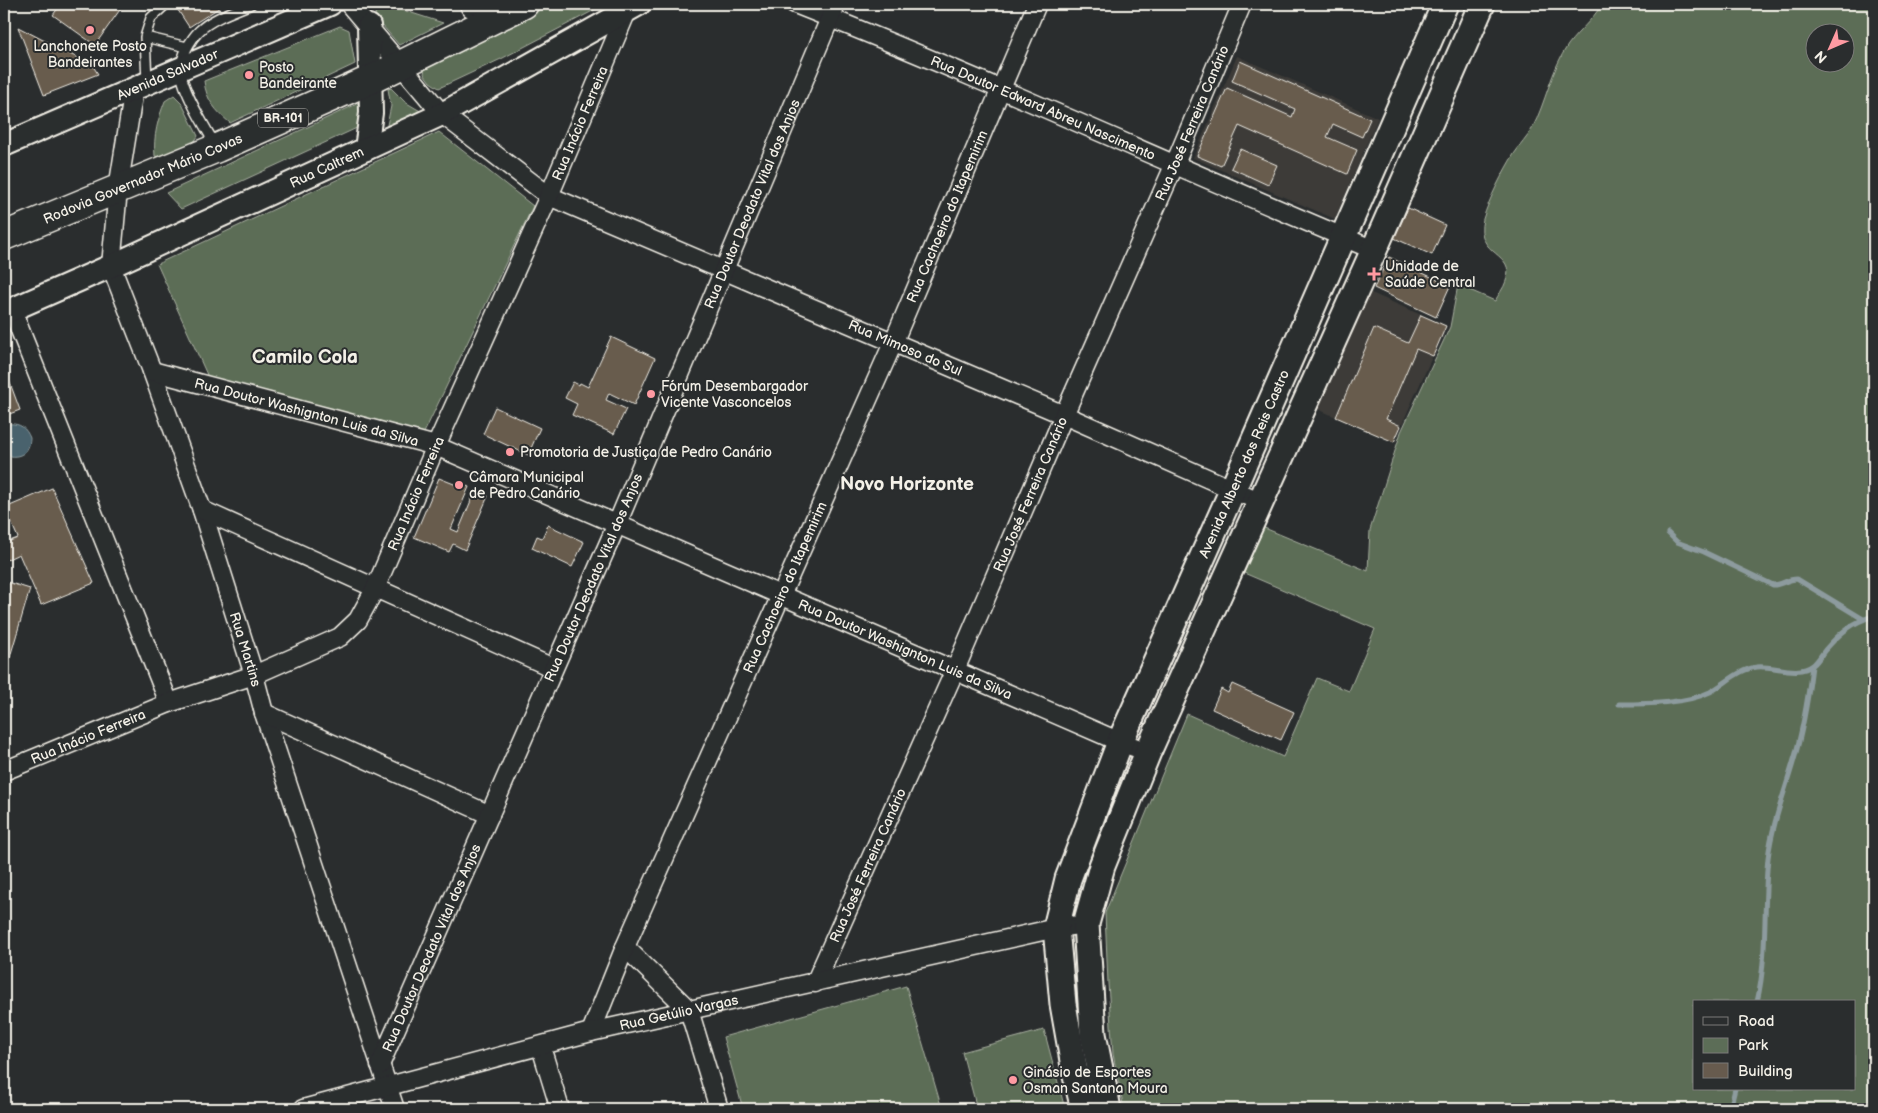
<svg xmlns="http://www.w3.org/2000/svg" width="1878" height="1113" font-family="'Balsamiq Sans',sans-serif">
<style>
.built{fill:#3c3b38}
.green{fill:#5c6d57;stroke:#a8afa0;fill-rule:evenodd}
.water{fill:#48626d;stroke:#8d9b9e}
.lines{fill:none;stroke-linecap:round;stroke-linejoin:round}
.stream{stroke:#8d9b9e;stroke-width:5}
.building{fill:#675b4e;stroke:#f4f1e8}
.service-casing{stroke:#f4f1e8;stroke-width:12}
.minor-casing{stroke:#f4f1e8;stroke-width:21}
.tertiary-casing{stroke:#f4f1e8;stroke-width:26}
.secondary-casing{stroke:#f4f1e8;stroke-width:29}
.trunk-casing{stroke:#f4f1e8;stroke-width:31}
.service{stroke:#2a2d2e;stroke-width:9}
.minor{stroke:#2a2d2e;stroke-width:18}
.tertiary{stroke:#2a2d2e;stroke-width:22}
.secondary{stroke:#2a2d2e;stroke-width:25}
.trunk{stroke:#2a2d2e;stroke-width:28}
.poi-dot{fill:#ff9aa2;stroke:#2a2d2e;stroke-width:2}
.labels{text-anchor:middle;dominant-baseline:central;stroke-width:4;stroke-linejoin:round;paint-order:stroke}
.shield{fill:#2a2d2e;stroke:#b7b6b0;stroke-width:1}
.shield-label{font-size:12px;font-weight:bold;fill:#f4f1e8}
.poi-label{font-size:14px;fill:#f4f1e8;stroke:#2a2d2e;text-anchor:start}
.street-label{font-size:14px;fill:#f4f1e8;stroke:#2a2d2e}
.district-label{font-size:19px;font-weight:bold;fill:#f4f1e8;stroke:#2a2d2e}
</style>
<rect width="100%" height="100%" fill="#2a2d2e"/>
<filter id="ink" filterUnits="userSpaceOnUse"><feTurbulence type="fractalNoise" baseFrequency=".02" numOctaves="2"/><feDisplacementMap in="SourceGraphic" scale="10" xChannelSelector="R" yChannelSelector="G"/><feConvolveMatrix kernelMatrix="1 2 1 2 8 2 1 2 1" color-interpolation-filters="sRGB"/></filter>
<g filter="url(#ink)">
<path class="built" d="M1237 56 1378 118 1335 219 1193 158Z
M1367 291 1446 326 1394 442 1315 408Z"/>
<path class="green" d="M551 4H606L501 59 439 88 430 82 424 74 425 67 458 53Z
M1602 4H1874V1109H1124L1113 1054 1108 983 1105 913 1187 714 1283 757 1317 678 1349 691 1375 629 1244 573 1262 527 1368 571 1370 530 1401 432 1450 327 1458 285 1495 301C1498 295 1504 288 1506 281 1517 251 1474 257 1483 219 1489 199 1503 172 1514 154 1520 145 1527 138 1532 129 1546 102 1551 70 1568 45 1579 30 1592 21 1602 4ZM1816 32H1846V62H1816ZM1694 1002H1854V1089H1694Z
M390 6 443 23 399 45 376 18 375 13 380 9Z
M340 26 349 30 355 64 230 123C216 111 206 100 204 81Z
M391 88 405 102 422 112 386 130 391 106 388 89Z
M174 95 181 102 198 136 194 142 159 157 155 156C153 136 158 119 165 101Z
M359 103 363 107 359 127 181 209 166 193Z
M439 132 533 206 422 437 208 377 157 264Z
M906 986 942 1109H743L723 1037Z
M1044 1030 1065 1109H977L962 1052Z"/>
<path class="water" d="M9 424C20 423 26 428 30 438 30 454 17 460 4 454V427Z"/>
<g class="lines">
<path class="stream" d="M1668 533 1677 542 1704 552 1773 585C1782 585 1787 579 1797 579L1863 619
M1619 704C1646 704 1686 704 1710 692 1725 684 1739 669 1757 667 1773 665 1798 677 1813 665 1818 661 1821 655 1825 650 1840 633 1852 622 1874 616
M1757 1002C1768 955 1763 906 1768 858 1772 825 1784 794 1793 763 1803 731 1808 699 1812 666
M1730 1109 1735 1089"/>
</g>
<path class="building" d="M61 4H124L95 45 53 15Z
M174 4H225L189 27Z
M18 27 93 66 98 74 44 95Z
M1240 61 1370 119 1362 137 1333 124 1327 137 1357 150 1347 174 1239 126 1221 166 1197 156 1227 88 1292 117 1295 109 1232 81Z
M1240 149 1277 165 1268 185 1231 168Z
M1408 208 1445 225 1432 255 1394 238Z
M1389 257 1450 286 1436 317 1374 288Z
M1421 315 1446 326 1433 356 1416 349 1386 419 1401 426 1394 442 1336 417 1374 328 1408 343Z
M611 337 655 358 634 405 609 393 606 400 626 409 614 434 572 415 577 404 565 398 573 382 579 385 580 383 588 387Z
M4 367 20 410 4 416Z
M495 407 540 428 528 455 483 434Z
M439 478 459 486 460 483 469 487 451 529 458 532 475 491 488 496 465 550 453 544 449 552 414 537Z
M52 488 94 583 41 605 19 554 4 561V543L18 538 5 508Z
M548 525 584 542 572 567 532 548 537 536 542 538Z
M4 581 30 589 10 657 4 656Z
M1232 684 1294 712 1281 740 1212 709 1221 689 1228 693Z"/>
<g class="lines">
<g class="service-casing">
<path id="service" d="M145 37 187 47
M147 81 145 37 151 18 166 4
M216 146C207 130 179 86 181 68 182 55 190 40 199 31 212 18 235 11 251 4"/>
</g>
<g class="minor-casing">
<g id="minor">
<path id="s1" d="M349 4 442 114 549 196 1064 415 1261 502"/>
<path id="s2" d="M795 4C990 81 1180 169 1374 250"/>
<path id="s3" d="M134 89 118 189 111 266 152 371 202 510 254 675 264 713 395 1109"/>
<path d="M12 310 169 703"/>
<path id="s4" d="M152 371 436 446 1120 742 1148 752"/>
<path d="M202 510 553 668"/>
<path d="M264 713 490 815"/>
<path id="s5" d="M4 771 169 703 254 675 340 637 358 620 375 589 436 446 549 196 627 11"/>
<path d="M625 947 689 1010 719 1109"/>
<path id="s6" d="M815 983 955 670 1064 415 1174 166 1242 4"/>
<path id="s7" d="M591 1032 625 947 893 343 1037 4"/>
<path d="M541 1047 560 1109"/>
<path id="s8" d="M380 1065 617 524 836 4"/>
<path id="s9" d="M303 1109 591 1032 1056 928 1086 924"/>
</g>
</g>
<g class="tertiary-casing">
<g id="tertiary">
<path id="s10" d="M4 145 330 4"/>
<path d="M366 149 371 113 369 26"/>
<path id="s11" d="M4 313 111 266 442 114 639 4"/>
</g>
</g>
<g class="secondary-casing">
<g id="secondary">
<path id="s12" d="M1084 1109 1075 1072 1063 1004 1056 928 1068 879 1120 742 1233 489 1445 4"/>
<path d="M1108 1109 1093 1034 1086 924 1102 866 1148 752 1374 250 1482 4"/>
</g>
</g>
<g class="trunk-casing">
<g id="trunk">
<path d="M474 4 514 9"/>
<path id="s13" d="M4 236 217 148 370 80 524 4"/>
</g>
</g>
<use href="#service" class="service"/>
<use href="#minor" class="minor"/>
<use href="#tertiary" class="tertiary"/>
<use href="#secondary" class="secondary"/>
<use href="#trunk" class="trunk"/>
</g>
</g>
<g class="poi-dot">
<circle cx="90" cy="30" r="5"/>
<circle cx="249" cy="75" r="5"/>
<path d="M1371.5 266.5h5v5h5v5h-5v5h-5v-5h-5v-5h5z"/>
<circle cx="651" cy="394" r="5"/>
<circle cx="510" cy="452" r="5"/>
<circle cx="459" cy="485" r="5"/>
<circle cx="1013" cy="1080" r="5"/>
</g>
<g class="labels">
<rect class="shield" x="258" y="108.5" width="50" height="19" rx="4"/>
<g class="shield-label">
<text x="283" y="118">BR-101</text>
</g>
<g class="poi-label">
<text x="90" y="46" text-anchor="middle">Lanchonete Posto<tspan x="90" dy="16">Bandeirantes</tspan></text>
<text x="259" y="67">Posto<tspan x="259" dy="16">Bandeirante</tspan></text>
<text x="1385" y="266">Unidade de<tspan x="1385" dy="16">Saúde Central</tspan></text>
<text x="661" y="386">Fórum Desembargador<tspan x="661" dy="16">Vicente Vasconcelos</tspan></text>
<text x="520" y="452">Promotoria de Justiça de Pedro Canário</text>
<text x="469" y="477">Câmara Municipal<tspan x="469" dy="16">de Pedro Canário</tspan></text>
<text x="1023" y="1072">Ginásio de Esportes<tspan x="1023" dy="16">Osman Santana Moura</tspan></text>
</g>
<g class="street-label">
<text stroke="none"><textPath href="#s10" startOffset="178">Avenida Salvador</textPath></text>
<text stroke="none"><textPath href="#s2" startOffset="269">Rua Doutor Edward Abreu Nascimento</textPath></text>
<text stroke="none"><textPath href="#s6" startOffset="939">Rua José Ferreira Canário</textPath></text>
<text stroke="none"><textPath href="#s5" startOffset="931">Rua Inácio Ferreira</textPath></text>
<text stroke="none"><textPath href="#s11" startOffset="354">Rua Caltrem</textPath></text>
<text stroke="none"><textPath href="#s13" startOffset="150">Rodovia Governador Mário Covas</textPath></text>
<text stroke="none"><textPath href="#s8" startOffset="938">Rua Doutor Deodato Vital dos Anjos</textPath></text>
<text stroke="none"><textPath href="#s7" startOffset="890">Rua Cachoeiro do Itapemirim</textPath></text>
<text stroke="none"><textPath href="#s1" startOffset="666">Rua Mimoso do Sul</textPath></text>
<text stroke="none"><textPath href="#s4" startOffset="160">Rua Doutor Washignton Luis da Silva</textPath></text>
<text stroke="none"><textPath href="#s12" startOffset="685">Avenida Alberto dos Reis Castro</textPath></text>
<text stroke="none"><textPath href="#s5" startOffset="526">Rua Inácio Ferreira</textPath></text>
<text stroke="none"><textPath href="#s6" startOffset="534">Rua José Ferreira Canário</textPath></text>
<text stroke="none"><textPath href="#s8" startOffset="532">Rua Doutor Deodato Vital dos Anjos</textPath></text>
<text stroke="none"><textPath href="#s7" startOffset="485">Rua Cachoeiro do Itapemirim</textPath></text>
<text stroke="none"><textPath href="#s4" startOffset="805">Rua Doutor Washignton Luis da Silva</textPath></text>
<text stroke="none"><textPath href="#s3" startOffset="585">Rua Martins</textPath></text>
<text stroke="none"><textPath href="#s5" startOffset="91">Rua Inácio Ferreira</textPath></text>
<text stroke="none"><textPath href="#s6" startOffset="129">Rua José Ferreira Canário</textPath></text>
<text stroke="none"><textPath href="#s8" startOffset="128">Rua Doutor Deodato Vital dos Anjos</textPath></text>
<text stroke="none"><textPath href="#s9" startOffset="388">Rua Getúlio Vargas</textPath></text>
</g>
<g class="district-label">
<text x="305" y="357">Camilo Cola</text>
<text x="907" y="484">Novo Horizonte</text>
</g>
</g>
<rect width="1878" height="1113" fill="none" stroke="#2a2d2e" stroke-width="20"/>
<rect x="10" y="10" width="1858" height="1093" fill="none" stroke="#f4f1e8" stroke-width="2" filter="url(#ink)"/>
<rect x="1693" y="1000" width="162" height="90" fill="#2a2d2e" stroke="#7b7b78"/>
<rect x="1703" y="1017" width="25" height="8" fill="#2a2d2e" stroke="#7b7b78"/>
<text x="1738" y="1026" font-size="15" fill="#f4f1e8">Road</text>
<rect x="1703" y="1038" width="25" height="15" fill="#5c6d57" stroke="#7b7b78"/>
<text x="1738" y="1050" font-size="15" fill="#f4f1e8">Park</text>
<rect x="1703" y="1063" width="25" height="15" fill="#675b4e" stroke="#7b7b78"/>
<text x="1738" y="1076" font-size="15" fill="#f4f1e8">Building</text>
<g transform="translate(1830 48) rotate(225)"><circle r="24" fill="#2a2d2e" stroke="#7b7b78"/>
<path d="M0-4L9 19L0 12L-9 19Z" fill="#ff9aa2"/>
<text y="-8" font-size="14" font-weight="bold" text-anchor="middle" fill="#f4f1e8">N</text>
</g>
</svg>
